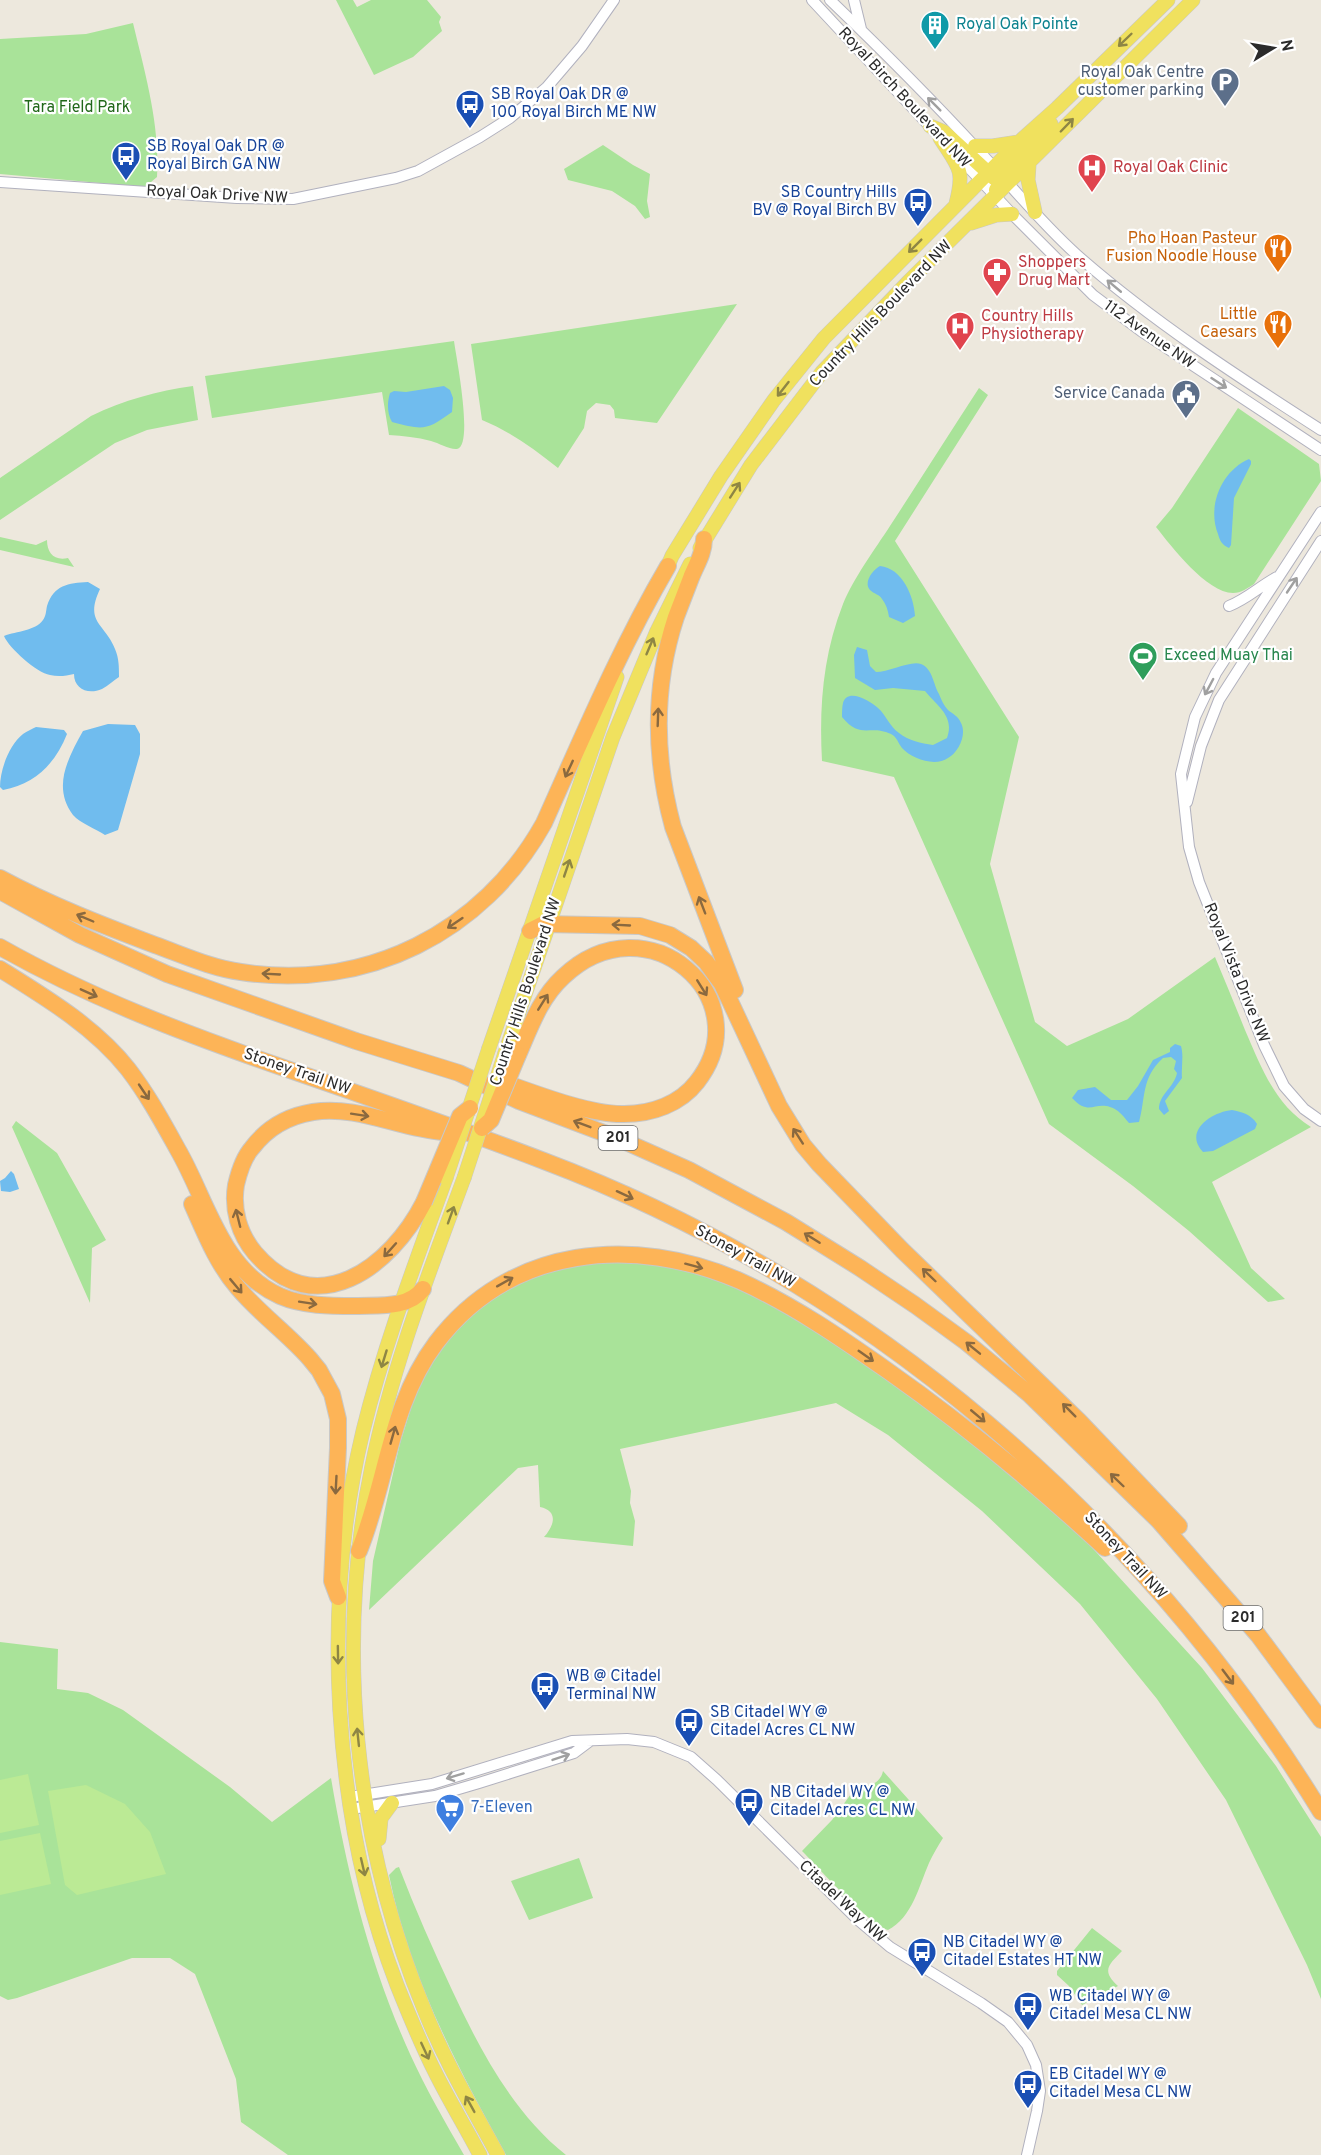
<svg xmlns="http://www.w3.org/2000/svg" width="1321" height="2155" font-family="Overpass,sans-serif">
<style>
.green{fill:#a9e399}
.pitch{fill:#bbea95}
.water{fill:#70bcee}
.lines{fill:none;stroke-linecap:round;stroke-linejoin:round}
.minor-casing{stroke:#b1b1be;stroke-width:12}
.major-casing{stroke:#c8c8c8;stroke-width:15}
.highway-casing{stroke:#c8c8c8;stroke-width:18}
.minor{stroke:#fff;stroke-width:10}
.major{stroke:#f0e15e;stroke-width:14}
.highway{stroke:#fdb457;stroke-width:16}
.major-bridge-casing{stroke:#c8c8c8;stroke-width:15;stroke-linecap:butt}
.highway-bridge-casing{stroke:#c8c8c8;stroke-width:18;stroke-linecap:butt}
.major-bridge{stroke:#f0e15e;stroke-width:14}
.highway-bridge{stroke:#fdb457;stroke-width:16}
.oneway{stroke:#8e8644}
.oneway2{stroke:#a0a0a0}
.oneway3{stroke:#8a693f}
.labels{text-anchor:middle;dominant-baseline:central;stroke-width:4.5;stroke-linejoin:round;paint-order:stroke}
.shield{fill:#fff;stroke:#6b6b6b;stroke-width:1.5}
.shield-label{font-size:15px;font-weight:bold;fill:#2b2b2b}
.culture-label{font-size:16px;fill:#0d838f;stroke:#fff;text-anchor:start}
.service-label{font-size:16px;fill:#4e5e75;stroke:#fff;text-anchor:end}
.transit-label{font-size:16px;fill:#164399;stroke:#fff;text-anchor:start}
.street-label{font-size:16px;fill:#2b2b2b;stroke:#fff}
.park-label{font-size:16px;fill:#21681a;stroke:#fff}
.health-label{font-size:16px;fill:#be3a42;stroke:#fff;text-anchor:start}
.food-label{font-size:16px;fill:#c56008;stroke:#fff;text-anchor:end}
.leisure-label{font-size:16px;fill:#27864d;stroke:#fff;text-anchor:start}
.shop-label{font-size:16px;fill:#366cbe;stroke:#fff;text-anchor:start}
</style>
<rect width="100%" height="100%" fill="#ede8dd"/>
<path class="green" d="M336 0H353L357 7 371 0H427L441 17 439 22 442 31 413 57 374 75Z
M133 23C145 73 160 124 157 177L145 187 0 174V39L86 34Z
M603 145 633 165 650 174 647 201 650 217 645 219 635 206 612 191 568 180 564 169Z
M737 304 657 423 615 418 614 410 610 405 596 403 587 411 584 428 558 468C534 449 511 432 482 420L471 344Z
M454 341C456 356 474 446 457 449 450 450 439 443 431 441 417 437 403 436 389 435L382 392 212 418 205 376Z
M193 386 198 420 147 430 115 443 0 520V478L91 416C124 400 157 391 193 386Z
M979 388 988 395 895 541 1019 737 990 864 1035 1022 1067 1046 1128 1019 1215 957C1225 981 1235 1005 1245 1030 1261 1067 1275 1105 1311 1127L1212 1182 1251 1268 1285 1299 1268 1302 1189 1231 1133 1186 1049 1124 894 777 822 761C819 706 823 655 843 604 853 579 875 549 890 526 920 480 949 434 979 388Z
M1238 408 1319 464 1321 481 1254 584C1248 588 1241 593 1233 593 1207 593 1171 546 1156 527L1172 508Z
M0 537 36 545 47 540C47 553 54 561 68 558L74 567 0 550Z
M16 1121 57 1153 106 1240 92 1248 90 1303 12 1127Z
M588 1257 693 1268 782 1305 922 1399 1065 1518 1202 1668 1276 1766 1321 1837V1999L1307 1965 1226 1800 1157 1699 1080 1604 982 1511 888 1435 836 1403 620 1449 631 1491 630 1503 635 1521 633 1546 544 1537C554 1526 559 1511 540 1507L538 1465 518 1468 369 1610 373 1561 400 1443 416 1392 434 1351 489 1295Z
M0 1642 58 1649 57 1689 88 1693 123 1710 230 1787 272 1822 331 1778C347 1873 370 1966 410 2054 426 2089 445 2122 464 2155H288L241 2122 236 2079 195 1974 170 1958H132L17 1998 8 2000 0 1996Z
M883 1771 943 1838C938 1846 933 1854 929 1863 919 1886 912 1918 888 1930 867 1923 820 1869 802 1851L832 1820 859 1783C869 1789 881 1782 883 1771Z
M579 1858 593 1898 529 1920 511 1881Z
M399 1867C415 1909 433 1949 452 1990 480 2050 513 2113 566 2155H506C457 2066 409 1976 389 1875L396 1868Z
M1092 1928 1122 1951C1110 1964 1100 1970 1118 1986L1082 2005 1069 1986 1057 1975V1971Z"/>
<path class="pitch" d="M28 1774 39 1825 0 1833V1780Z
M86 1785 125 1804 150 1832 166 1874 77 1895 65 1885 48 1791Z
M40 1833 51 1884 0 1895V1841Z"/>
<path class="water" d="M444 386 450 390 453 398 452 412C426 431 423 430 392 422 387 413 387 403 390 393L394 391 406 392Z
M1249 459 1251 461V464L1234 498 1231 545 1229 548C1222 545 1220 541 1218 534 1207 507 1221 471 1249 459Z
M880 566C902 568 914 596 915 616L903 623 889 617C888 610 886 604 882 599 879 594 874 594 870 590 863 582 873 570 880 566Z
M88 582 100 589C84 623 105 623 115 649 119 658 119 667 119 677 114 680 108 686 102 689 88 695 74 689 74 674 66 676 58 677 50 675 37 673 9 648 4 636 17 631 35 631 43 620 46 616 46 611 47 606 54 585 68 583 88 582Z
M857 647 867 650 870 666 876 672C889 672 911 660 921 664 933 669 933 684 939 694 941 699 944 706 948 710 953 714 958 716 961 723 967 734 959 752 948 758 935 767 912 759 902 748 898 743 897 737 891 734 869 724 861 740 842 717 842 713 842 707 843 703 847 687 871 701 878 708 886 715 890 727 899 733 909 741 921 743 933 745L947 738C955 716 937 706 925 691L893 688 875 690 855 678 854 655Z
M108 724 135 725 140 734V754L118 830 105 835C96 829 80 823 73 815 52 787 68 758 83 731Z
M36 727 64 730 67 734C55 764 35 784 3 790L0 787C0 770 9 745 23 734 27 731 32 729 36 727Z
M1175 1044 1181 1046C1184 1056 1181 1067 1182 1078L1165 1101 1169 1111 1164 1115 1159 1109C1159 1094 1174 1088 1177 1073L1174 1069 1176 1061 1171 1057 1163 1058C1141 1078 1146 1097 1139 1122L1129 1123C1124 1117 1118 1109 1110 1107 1094 1102 1089 1116 1072 1098L1078 1090 1095 1087 1111 1100H1127L1138 1086 1153 1060 1170 1052V1048Z
M1232 1110C1242 1112 1251 1114 1257 1124L1255 1129 1213 1151 1203 1152C1183 1131 1212 1112 1232 1110Z
M11 1171 14 1174 19 1189 10 1192 1 1191 0 1181 5 1178Z"/>
<g class="lines">
<g class="minor-casing">
<path id="minor" d="M812 0 935 132
M830 0C880 48 930 98 977 149 1010 184 1041 223 1077 255 1152 321 1237 376 1321 430
M854 0 861 29
M954 152 1012 214 1093 295 1141 331 1321 450
M0 182 237 198 293 199 396 178 418 171 480 137 510 118 547 87 582 46 614 0
M1321 512 1216 673 1195 717 1181 774 1189 847 1199 882 1264 1045 1284 1086 1304 1109 1321 1121
M1229 606C1247 599 1260 586 1277 577
M1187 802 1201 746 1219 700 1321 541
M350 1797 432 1784 572 1741 627 1739 654 1742 691 1757 717 1780 858 1920 890 1947 981 2003 1008 2022 1027 2045 1036 2065 1040 2091 1037 2111 1027 2155
M351 1809 435 1796 479 1783 574 1753 590 1741"/>
</g>
<g class="major-casing">
<path id="major" d="M930 126 944 132 994 178
M940 138C959 168 965 169 956 204
M975 146H993L1019 142
M1029 164 1028 180 1035 212
M996 190 1010 167 1051 124
M971 223 996 215 1012 214
M700 548 751 465 822 372 909 281 1193 0
M664 575 672 556 721 476 774 400 824 338 1019 142 1057 108 1168 0
M489 1048 617 677
M505 1053 613 737 657 631 690 564
M446 1178C416 1261 384 1345 363 1431 321 1607 332 1816 397 1985 409 2015 421 2045 436 2074 450 2102 466 2128 480 2155
M464 1178C429 1273 392 1367 372 1466 335 1646 354 1839 424 2009 444 2060 472 2107 498 2155
M379 1839 381 1818 392 1803"/>
</g>
<g class="highway-casing">
<path id="highway" d="M704 539C704 554 696 565 691 578 686 591 681 604 676 617 653 687 654 757 673 827L735 990
M0 878C50 905 102 925 155 945 183 955 211 968 241 972 366 991 483 933 544 823 583 736 620 648 668 566
M0 891 80 935 167 974 356 1041 459 1073 519 1101 617 1138 689 1170 786 1222 860 1268 915 1305 966 1342 1029 1394 1159 1521 1258 1635 1321 1720
M530 931 544 924 640 926 670 935 691 948 706 962 722 984 779 1106 803 1145 819 1164 902 1250 1079 1421 1179 1526
M0 947C90 998 186 1034 284 1068 371 1098 458 1128 544 1161 867 1283 1141 1519 1321 1812
M0 969C45 997 95 1027 128 1069 148 1095 163 1123 178 1150 207 1200 221 1270 280 1296 303 1306 330 1306 356 1306 378 1305 408 1309 423 1289
M497 1080C531 1092 589 1115 624 1114 652 1114 680 1104 697 1082 762 999 647 897 563 977 540 998 530 1028 518 1055
M424 1202C391 1267 316 1324 255 1253 239 1234 232 1209 236 1185 239 1172 243 1158 252 1148 267 1128 288 1116 313 1112 358 1105 400 1129 443 1132
M192 1204C205 1233 217 1264 238 1288 260 1314 288 1334 310 1359L319 1370 332 1394 338 1419V1448L332 1581 338 1597
M359 1551C387 1482 390 1404 436 1343 510 1245 634 1235 740 1281 793 1305 841 1338 888 1371 965 1425 1036 1484 1105 1548"/>
</g>
<use href="#minor" class="minor"/>
<use href="#major" class="major"/>
<use href="#highway" class="highway"/>
<g class="major-bridge-casing">
<path id="major-bridge" d="M446 1178 489 1048
M464 1178 505 1053"/>
</g>
<g class="highway-bridge-casing">
<path id="highway-bridge" d="M482 1128 491 1120 518 1055
M424 1202 460 1116 470 1108"/>
</g>
<use href="#major-bridge" class="major-bridge"/>
<use href="#highway-bridge" class="highway-bridge"/>
</g>
<defs><path id="oneway-shaft" d="M-6 0H5M1.5-3L5.5 0L1.5 3" fill="none" stroke-width="1.6" stroke-linecap="round" stroke-linejoin="round" transform="scale(1.5)"/></defs>
<g class="oneway">
<use href="#oneway-shaft" transform="translate(1125 40) rotate(136)"/>
<use href="#oneway-shaft" transform="translate(1067 125) rotate(-46)"/>
<use href="#oneway-shaft" transform="translate(915 246) rotate(135)"/>
<use href="#oneway-shaft" transform="translate(783 389) rotate(128)"/>
<use href="#oneway-shaft" transform="translate(735 490) rotate(-57)"/>
<use href="#oneway-shaft" transform="translate(650 646) rotate(-67)"/>
<use href="#oneway-shaft" transform="translate(567 868) rotate(-71)"/>
<use href="#oneway-shaft" transform="translate(451 1215) rotate(-70)"/>
<use href="#oneway-shaft" transform="translate(384 1359) rotate(107)"/>
<use href="#oneway-shaft" transform="translate(338 1655) rotate(89)"/>
<use href="#oneway-shaft" transform="translate(358 1737) rotate(-96)"/>
<use href="#oneway-shaft" transform="translate(363 1867) rotate(77)"/>
<use href="#oneway-shaft" transform="translate(425 2051) rotate(65)"/>
<use href="#oneway-shaft" transform="translate(470 2104) rotate(-119)"/>
</g>
<g class="oneway2">
<use href="#oneway-shaft" transform="translate(934 104) rotate(-135)"/>
<use href="#oneway-shaft" transform="translate(1114 286) rotate(-140)"/>
<use href="#oneway-shaft" transform="translate(1219 383) rotate(33)"/>
<use href="#oneway-shaft" transform="translate(1292 585) rotate(-56)"/>
<use href="#oneway-shaft" transform="translate(1209 687) rotate(118)"/>
<use href="#oneway-shaft" transform="translate(561 1757) rotate(-19)"/>
<use href="#oneway-shaft" transform="translate(455 1776) rotate(163)"/>
</g>
<g class="oneway3">
<use href="#oneway-shaft" transform="translate(658 717) rotate(-88)"/>
<use href="#oneway-shaft" transform="translate(569 769) rotate(115)"/>
<use href="#oneway-shaft" transform="translate(702 905) rotate(-111)"/>
<use href="#oneway-shaft" transform="translate(85 918) rotate(-157)"/>
<use href="#oneway-shaft" transform="translate(455 923) rotate(146)"/>
<use href="#oneway-shaft" transform="translate(621 925) rotate(-177)"/>
<use href="#oneway-shaft" transform="translate(271 974) rotate(-177)"/>
<use href="#oneway-shaft" transform="translate(702 988) rotate(58)"/>
<use href="#oneway-shaft" transform="translate(89 993) rotate(24)"/>
<use href="#oneway-shaft" transform="translate(543 1002) rotate(-58)"/>
<use href="#oneway-shaft" transform="translate(144 1092) rotate(56)"/>
<use href="#oneway-shaft" transform="translate(360 1115) rotate(9)"/>
<use href="#oneway-shaft" transform="translate(582 1124) rotate(-159)"/>
<use href="#oneway-shaft" transform="translate(798 1136) rotate(-123)"/>
<use href="#oneway-shaft" transform="translate(625 1195) rotate(25)"/>
<use href="#oneway-shaft" transform="translate(238 1218) rotate(-104)"/>
<use href="#oneway-shaft" transform="translate(812 1238) rotate(-148)"/>
<use href="#oneway-shaft" transform="translate(390 1250) rotate(132)"/>
<use href="#oneway-shaft" transform="translate(694 1266) rotate(15)"/>
<use href="#oneway-shaft" transform="translate(929 1275) rotate(-136)"/>
<use href="#oneway-shaft" transform="translate(505 1282) rotate(-29)"/>
<use href="#oneway-shaft" transform="translate(236 1286) rotate(50)"/>
<use href="#oneway-shaft" transform="translate(308 1303) rotate(9)"/>
<use href="#oneway-shaft" transform="translate(973 1348) rotate(-141)"/>
<use href="#oneway-shaft" transform="translate(866 1356) rotate(35)"/>
<use href="#oneway-shaft" transform="translate(1069 1410) rotate(-135)"/>
<use href="#oneway-shaft" transform="translate(978 1416) rotate(40)"/>
<use href="#oneway-shaft" transform="translate(393 1435) rotate(-74)"/>
<use href="#oneway-shaft" transform="translate(1117 1480) rotate(-136)"/>
<use href="#oneway-shaft" transform="translate(336 1485) rotate(93)"/>
<use href="#oneway-shaft" transform="translate(1228 1677) rotate(53)"/>
</g>
<defs>
<g id="building-pin" transform="scale(1.5)"><path d="M0 17L-7.5 6A9.5 9.5 0 1 1 7.5 6Z" fill="#0f9aa8" stroke="#fff"/><path d="M-4-6H4V6H1V3H-1V6H-4ZM-2.5-4.3h1.7v1.8h-1.7ZM.8-4.3h1.7v1.8H.8ZM-2.5-1h1.7V.8h-1.7ZM.8-1h1.7V.8H.8Z" fill="#fff"/></g>
<g id="parking-pin" transform="scale(1.5)"><path d="M0 17L-7.5 6A9.5 9.5 0 1 1 7.5 6Z" fill="#5c6f8a" stroke="#fff"/><path d="M-3.5-5.5H1a3.5 3.5 0 0 1 0 7H-1V5.5H-3.5ZM-1-3.4V-.6H.8a1.4 1.4 0 0 0 0-2.8Z" fill="#fff"/></g>
<g id="bus-pin" transform="scale(1.5)"><path d="M0 17L-7.5 6A9.5 9.5 0 1 1 7.5 6Z" fill="#1a4fb4" stroke="#fff"/><path d="M-5-6H5V4H4V6H2V4H-2V6H-4V4H-5ZM-3.5-4V0h7V-4ZM-3.5 1.2v1.5H-2V1.2ZM2 1.2v1.5H3.5V1.2Z" fill="#fff"/></g>
<g id="hospital-pin" transform="scale(1.5)"><path d="M0 17L-7.5 6A9.5 9.5 0 1 1 7.5 6Z" fill="#e0444e" stroke="#fff"/><path d="M-5-5h3v3.5h4V-5h3V5h-3V1.5h-4V5h-3Z" fill="#fff"/></g>
<g id="restaurant-pin" transform="scale(1.5)"><path d="M0 17L-7.5 6A9.5 9.5 0 1 1 7.5 6Z" fill="#e8710a" stroke="#fff"/><path d="M-5-6h1v4h1v-4h1v4h1v-4h1v5L-1.5 .5V6h-2V.5L-5-1ZM5-6V6H3V1.5H1.5Q1.5-4 5-6Z" fill="#fff"/></g>
<g id="pharmacy-pin" transform="scale(1.5)"><path d="M0 17L-7.5 6A9.5 9.5 0 1 1 7.5 6Z" fill="#e0444e" stroke="#fff"/><path d="M-2-6h4v4h4v4h-4v4h-4v-4h-4v-4h4Z" fill="#fff"/></g>
<g id="civic-pin" transform="scale(1.5)"><path d="M0 17L-7.5 6A9.5 9.5 0 1 1 7.5 6Z" fill="#5c6f8a" stroke="#fff"/><path d="M-.6-6.5H3V-4.5H.6V-3L4-1V1h2V6H-6V1h2V-1L-.6-3ZM-1.2 2.5V6h2.4V2.5Z" fill="#fff"/></g>
<g id="stadium-pin" transform="scale(1.5)"><path d="M0 17L-7.5 6A9.5 9.5 0 1 1 7.5 6Z" fill="#2e9e5b" stroke="#fff"/><path d="M0-5a6.5 5 0 1 0 0 10a6.5 5 0 1 0 0-10ZM-3.5-1.8h7v3.6h-7Z" fill="#fff"/></g>
<g id="supermarket-pin" transform="scale(1.5)"><path d="M0 17L-7.5 6A9.5 9.5 0 1 1 7.5 6Z" fill="#3f7fe0" stroke="#fff"/><path d="M-6-5.5h2.5l.6 2H6L4.5 2H-2.5L-4.4-4H-6ZM-1.5 3.2a1.3 1.3 0 1 0 .1 0ZM3 3.2a1.3 1.3 0 1 0 .1 0Z" fill="#fff"/></g>
</defs>
<g fill-rule="evenodd">
<use href="#building-pin" x="935" y="25"/>
<use href="#parking-pin" x="1225" y="82"/>
<use href="#bus-pin" x="470" y="104"/>
<use href="#bus-pin" x="126" y="156"/>
<use href="#hospital-pin" x="1092" y="168"/>
<use href="#bus-pin" x="918" y="202"/>
<use href="#restaurant-pin" x="1278" y="248"/>
<use href="#pharmacy-pin" x="997" y="272"/>
<use href="#restaurant-pin" x="1278" y="324"/>
<use href="#hospital-pin" x="960" y="326"/>
<use href="#civic-pin" x="1186" y="394"/>
<use href="#stadium-pin" x="1143" y="656"/>
<use href="#bus-pin" x="545" y="1686"/>
<use href="#bus-pin" x="689" y="1722"/>
<use href="#bus-pin" x="749" y="1802"/>
<use href="#supermarket-pin" x="450" y="1808"/>
<use href="#bus-pin" x="922" y="1952"/>
<use href="#bus-pin" x="1028" y="2006"/>
<use href="#bus-pin" x="1028" y="2084"/>
</g>
<g class="labels">
<g class="shield">
<rect x="598.5" y="1126" width="39" height="24" rx="4.5"/>
<rect x="1223.5" y="1606" width="39" height="24" rx="4.5"/>
</g>
<g class="shield-label">
<text x="618" y="1138">201</text>
<text x="1243" y="1618">201</text>
</g>
<g class="culture-label">
<text x="956" y="25">Royal Oak Pointe</text>
</g>
<g class="service-label">
<text x="1204" y="73">Royal Oak Centre<tspan x="1204" dy="18">customer parking</tspan></text>
<text x="1165" y="394">Service Canada</text>
</g>
<g class="transit-label">
<text x="491" y="95">SB Royal Oak DR @<tspan x="491" dy="18">100 Royal Birch ME NW</tspan></text>
<text x="147" y="147">SB Royal Oak DR @<tspan x="147" dy="18">Royal Birch GA NW</tspan></text>
<text x="897" y="193" text-anchor="end">SB Country Hills<tspan x="897" dy="18">BV @ Royal Birch BV</tspan></text>
<text x="566" y="1677">WB @ Citadel<tspan x="566" dy="18">Terminal NW</tspan></text>
<text x="710" y="1713">SB Citadel WY @<tspan x="710" dy="18">Citadel Acres CL NW</tspan></text>
<text x="770" y="1793">NB Citadel WY @<tspan x="770" dy="18">Citadel Acres CL NW</tspan></text>
<text x="943" y="1943">NB Citadel WY @<tspan x="943" dy="18">Citadel Estates HT NW</tspan></text>
<text x="1049" y="1997">WB Citadel WY @<tspan x="1049" dy="18">Citadel Mesa CL NW</tspan></text>
<text x="1049" y="2075">EB Citadel WY @<tspan x="1049" dy="18">Citadel Mesa CL NW</tspan></text>
</g>
<g class="street-label">
<text transform="translate(904 98) rotate(47)">Royal Birch Boulevard NW</text>
<text transform="translate(217 195) rotate(3)">Royal Oak Drive NW</text>
<text transform="translate(881 314) rotate(-46)">Country Hills Boulevard NW</text>
<text transform="translate(1149 335) rotate(35)">112 Avenue NW</text>
<text transform="translate(1236 973) rotate(68)">Royal Vista Drive NW</text>
<text transform="translate(526 992) rotate(-72)">Country Hills Boulevard NW</text>
<text transform="translate(297 1072) rotate(19)">Stoney Trail NW</text>
<text transform="translate(745 1257) rotate(29)">Stoney Trail NW</text>
<text transform="translate(1125 1556) rotate(47)">Stoney Trail NW</text>
<text transform="translate(842 1902) rotate(43)">Citadel Way NW</text>
</g>
<g class="park-label">
<text x="77" y="108">Tara Field Park</text>
</g>
<g class="health-label">
<text x="1113" y="168">Royal Oak Clinic</text>
<text x="1018" y="263">Shoppers<tspan x="1018" dy="18">Drug Mart</tspan></text>
<text x="981" y="317">Country Hills<tspan x="981" dy="18">Physiotherapy</tspan></text>
</g>
<g class="food-label">
<text x="1257" y="239">Pho Hoan Pasteur<tspan x="1257" dy="18">Fusion Noodle House</tspan></text>
<text x="1257" y="315">Little<tspan x="1257" dy="18">Caesars</tspan></text>
</g>
<g class="leisure-label">
<text x="1164" y="656">Exceed Muay Thai</text>
</g>
<g class="shop-label">
<text x="471" y="1808">7-Eleven</text>
</g>
</g>
<g transform="translate(1273 48) rotate(79)" stroke="#ffffff" stroke-width="4.5" paint-order="stroke">
<path d="M0-4.5L10 22L0 15L-10 22Z" fill="#2b2b2b"/>
<text y="-9" font-size="16" font-weight="bold" text-anchor="middle" fill="#2b2b2b">N</text>
</g>
</svg>
